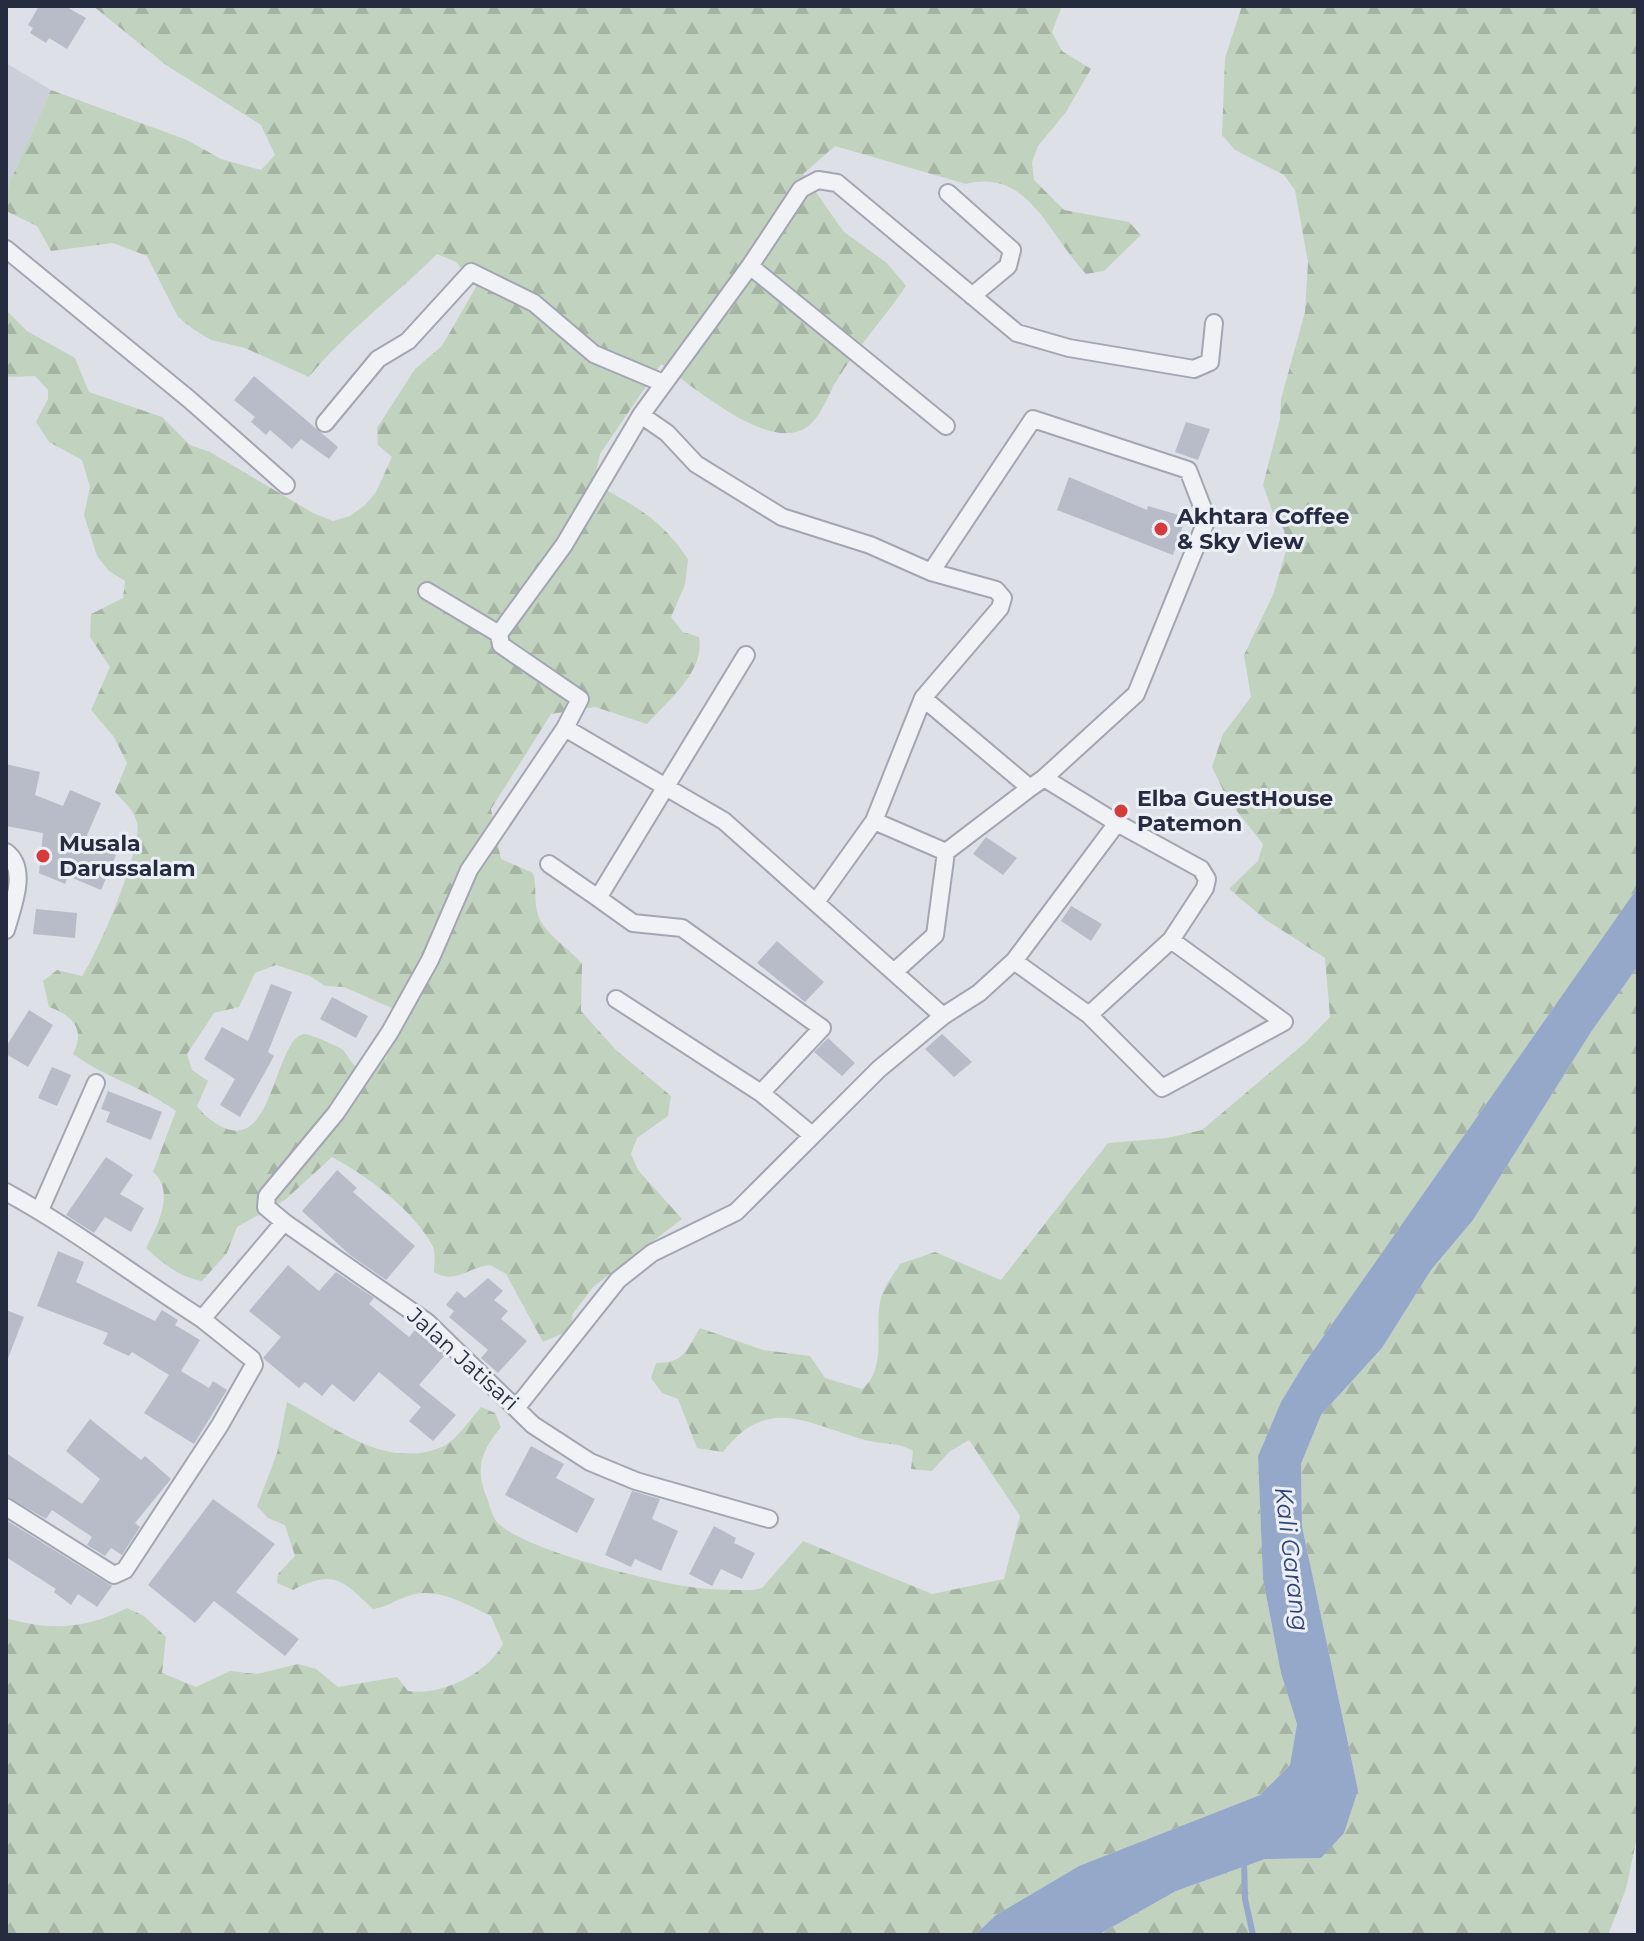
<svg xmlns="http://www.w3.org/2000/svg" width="1644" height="1941" font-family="Montserrat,sans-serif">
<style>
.built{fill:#cbcfda}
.forest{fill:url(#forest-firs);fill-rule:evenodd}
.water{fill:#96a8ca}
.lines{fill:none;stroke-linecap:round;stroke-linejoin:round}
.stream{stroke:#96a8ca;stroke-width:6}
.building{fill:#b8bbc8}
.minor-casing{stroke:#a3a6b2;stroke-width:20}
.minor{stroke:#f0f2f6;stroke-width:16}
.poi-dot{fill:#d43b3d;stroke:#edeff6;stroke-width:3}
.labels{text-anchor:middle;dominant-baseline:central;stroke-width:6;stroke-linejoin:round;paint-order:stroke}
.poi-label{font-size:22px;font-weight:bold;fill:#262c3f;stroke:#edeff6;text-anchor:start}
.street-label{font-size:22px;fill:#262c3f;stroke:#edeff6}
.water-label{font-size:24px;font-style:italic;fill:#2e4475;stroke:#edeff6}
</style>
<defs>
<pattern id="forest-firs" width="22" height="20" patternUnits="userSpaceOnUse" patternTransform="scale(2)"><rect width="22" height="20" fill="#c1d2be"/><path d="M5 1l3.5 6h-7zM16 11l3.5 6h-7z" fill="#a6b4a4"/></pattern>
</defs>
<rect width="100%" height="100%" fill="#dee0e8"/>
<path class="built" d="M6 63 51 90 6 191Z"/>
<path class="forest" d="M93 6H1062L1052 32 1062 51 1091 69 1066 112 1038 146 1032 162 1034 180 1064 210 1129 222 1141 235 1104 271 1086 274C1048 234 1029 168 966 184L835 146 803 174 844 232 887 263 906 286C885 317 856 349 837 380 827 396 823 415 807 427 769 454 692 385 661 364L600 454 596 472 602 488C640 508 664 523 688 559L685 585 671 617 683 632 699 637C705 672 669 699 647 724L595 707 551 714 491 809 501 859 533 873C537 887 534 898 537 911 541 933 569 947 582 964L581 1011 616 1050 671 1096 668 1116 637 1138 631 1154 638 1170 682 1219 593 1287 572 1315 573 1329 543 1342 506 1274 490 1265C468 1267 455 1285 434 1272 434 1265 436 1254 433 1247 414 1210 367 1176 332 1157L285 1200 237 1227 227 1253 202 1281C181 1278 162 1263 146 1248 157 1227 176 1191 153 1172L176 1111C144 1087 105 1078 73 1054 86 1029 72 1015 49 1007L43 981 57 970 82 976C98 954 143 847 137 823 135 811 123 801 115 792L127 763 114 737 91 710 110 667 90 637 91 614 123 598 125 581 109 571 97 556 84 515 90 487 82 460 49 442 36 422 48 399V390L35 376 6 377V310L27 331 75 358 89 392 162 417 190 445 210 452 313 513 333 521 350 516 365 505 376 492 392 457 378 445 377 428 415 369 442 346 476 287 456 262 437 254C395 296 346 331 309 377L245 348 211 340 193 329 178 317 147 256 113 243 51 251 37 226 6 211V191L51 90 187 140 221 159 261 170 275 155 261 125 166 65ZM276 965 310 976 325 986 344 987 403 1013 386 1058 370 1068 354 1065C350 1061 347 1054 343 1050 340 1047 308 1033 304 1034 274 1039 274 1155 220 1126 210 1120 204 1115 197 1106L208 1081 192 1070 187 1054 214 1013 239 1007 255 973Z
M1242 6H1638V887L1304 1364 1281 1402 1258 1456 1263 1579 1281 1673 1297 1724 1290 1765 1260 1795 1079 1866 996 1915 975 1935H6V1618C49 1631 87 1629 127 1608L144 1616 166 1637 162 1673 196 1687 230 1671 257 1674 298 1664 316 1669 338 1687 397 1677 408 1691C441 1696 487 1674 503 1644L491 1616C464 1604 438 1586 408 1596 395 1600 388 1607 373 1609 342 1580 334 1569 293 1590L277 1583 278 1574 295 1556 285 1525 268 1518 257 1506 277 1453 287 1402C333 1426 387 1471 442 1447 456 1441 471 1418 481 1407L495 1413 501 1427C483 1449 475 1466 485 1493 489 1501 491 1515 497 1522 522 1550 659 1584 698 1588 717 1590 735 1590 753 1590L762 1588 803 1541 932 1594 1004 1579 1020 1516 969 1440 949 1452 932 1471 911 1469 913 1451C896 1441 883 1445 865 1440 807 1424 768 1394 723 1452L697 1448 678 1399 662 1393 651 1378 656 1363C685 1363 686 1350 700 1328L763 1350 810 1356 825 1378 862 1389C890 1367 871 1322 883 1292 887 1282 895 1273 900 1264L935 1252 1001 1280 1108 1143 1167 1138 1202 1130 1306 1042 1330 1017 1325 958 1266 920 1229 889 1258 861 1263 844 1228 800 1212 767 1223 734 1251 697 1244 655 1273 595 1287 547 1284 530 1273 513 1263 485 1280 419 1281 399 1305 312 1308 262 1295 190 1284 175 1235 150 1222 135 1225 58Z
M1638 966V1832L1626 1889 1608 1935H1098L1176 1891 1265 1859 1321 1858 1358 1790 1302 1526 1301 1464 1321 1415 1382 1348 1431 1270 1473 1220 1591 1032Z"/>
<path class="water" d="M1638 887V966L1591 1032 1473 1220 1431 1270 1382 1348 1321 1415 1301 1464 1302 1526 1358 1790 1344 1833 1321 1858 1265 1859 1176 1891 1098 1935H975L996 1915 1079 1866 1260 1795 1290 1765 1297 1724 1281 1673 1263 1579 1258 1456 1281 1402 1304 1364Z"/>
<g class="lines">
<path class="stream" d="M1244 1860 1245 1899 1253 1935"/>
</g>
<path class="building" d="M39 6H65L86 18 67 49 49 38 46 43 30 33 33 28 28 25Z
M254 376 338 447 329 459 301 439 292 449 270 430 266 435 251 422 255 417 234 400Z
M1186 422 1210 429 1198 460 1175 452Z
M1069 477 1147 510 1148 506 1186 517 1173 555 1057 510Z
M6 764 40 772 35 795 63 806 70 790 101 803 84 842 116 855 101 890 68 876 65 884 39 873 43 833 6 826Z
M986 837 1017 858 1003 875 973 854Z
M1071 906 1102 924 1091 941 1061 921Z
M36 909 77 913 75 938 33 934Z
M777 941 824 982 805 1002 757 963Z
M271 984 292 992 268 1052 274 1056 240 1117 220 1105 235 1079 204 1059 222 1027 248 1041Z
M332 997 368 1016 356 1038 320 1019Z
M29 1010 53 1025 28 1067 6 1054V1047Z
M942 1034 972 1062 954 1077 925 1049Z
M828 1038 855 1063 842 1076 814 1052Z
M52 1067 71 1075 57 1106 38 1098Z
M108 1091 162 1112 151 1140 106 1122 110 1112 101 1109Z
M106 1157 133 1175 120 1194 144 1208 131 1232 105 1217 94 1233 66 1215Z
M337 1170 357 1188 353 1192 415 1246 386 1280 350 1255 302 1211Z
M58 1251 84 1262 76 1282 155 1321 162 1310 178 1320 175 1325 200 1340 181 1371 209 1388 213 1381 227 1390 194 1444 144 1413 169 1375 132 1352 129 1356 103 1344 108 1333 37 1306Z
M288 1265 319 1291 336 1272 374 1298 369 1304 409 1337 415 1330 445 1355 419 1385 456 1415 433 1441 409 1421 421 1407 379 1372 354 1402 332 1384 322 1396 305 1382 299 1388 263 1358 281 1337 249 1311Z
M488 1278 503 1291 494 1300 508 1311 501 1319 527 1341 498 1373 481 1358 488 1350 449 1317 454 1311 446 1305 457 1291 465 1298Z
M6 1310 24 1317 7 1361H6Z
M90 1419 141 1460 145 1456 171 1479 135 1523 140 1527 122 1555 111 1548 105 1556 87 1545 92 1537 52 1510 46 1519 6 1496V1453L82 1504 100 1479 66 1451Z
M531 1446 564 1464 556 1478 595 1499 577 1533 505 1495Z
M632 1491 660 1499 652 1519 678 1531 661 1571 635 1559 631 1567 605 1555Z
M213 1499 275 1544 236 1592 299 1639 285 1656 214 1601 195 1623 148 1585Z
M6 1520 112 1586 97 1607 78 1594 71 1605 54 1592 56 1589 6 1557Z
M714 1526 736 1538 734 1543 755 1553 742 1579 721 1569 712 1586 689 1574Z"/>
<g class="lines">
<g class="minor-casing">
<path id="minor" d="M948 193 1012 250 1008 266 972 296
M6 249 190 400 286 485
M750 266 946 426
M325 423 378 359 408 341 471 272 534 303 594 354 663 383
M931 572 1033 419 1188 470 1207 519 1136 694 1044 778
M427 591 499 634
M746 655 598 898 633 923 682 928 822 1028 761 1093 812 1135
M565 728 580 699 501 645 499 634 564 545 641 415
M874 821 946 852
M6 852C29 869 12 908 6 930
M549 864 598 898
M816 902 874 821 923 698
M1014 961 1089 1015 1171 940 1205 888 1207 879 1201 869 1117 823
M894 972 935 935 946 852 1030 788
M616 999 761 1093
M1089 1015 1162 1088 1284 1022 1171 940
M6 1192C74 1229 136 1277 202 1319L284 1222 427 1322 533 1425 590 1462 636 1481 769 1519
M40 1210 96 1083
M284 1222 266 1207 267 1196 336 1113 390 1032 430 960 469 870 565 728 724 821 943 1016
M517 1407 618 1280 652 1253 736 1212 879 1069 943 1016 979 993 1014 961 1117 823 1044 778 1030 788 923 698 1000 608 1003 598 996 590 931 572 870 545 782 517 696 464 667 433 641 415 750 266 801 189 818 180 837 183 1017 333 1069 348 1194 369 1210 362 1214 323
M6 1507 114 1575 125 1570 220 1425 254 1365 252 1359 202 1319"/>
</g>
<use href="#minor" class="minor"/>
</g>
<g class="poi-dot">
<circle cx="1161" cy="529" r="8"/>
<circle cx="1121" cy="811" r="8"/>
<circle cx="43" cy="856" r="8"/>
</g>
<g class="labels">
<g class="poi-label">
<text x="1177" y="516">Akhtara Coffee<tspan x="1177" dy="25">&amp; Sky View</tspan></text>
<text x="1137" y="798">Elba GuestHouse<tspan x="1137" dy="25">Patemon</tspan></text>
<text x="59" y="843">Musala<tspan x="59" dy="25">Darussalam</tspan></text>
</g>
<g class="street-label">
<text transform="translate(463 1359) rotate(42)">Jalan Jatisari</text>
</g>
<g class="water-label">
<text transform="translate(1292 1559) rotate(83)">Kali Garang</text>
</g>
</g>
<rect width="1644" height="1941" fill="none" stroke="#262c3f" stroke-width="16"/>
</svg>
